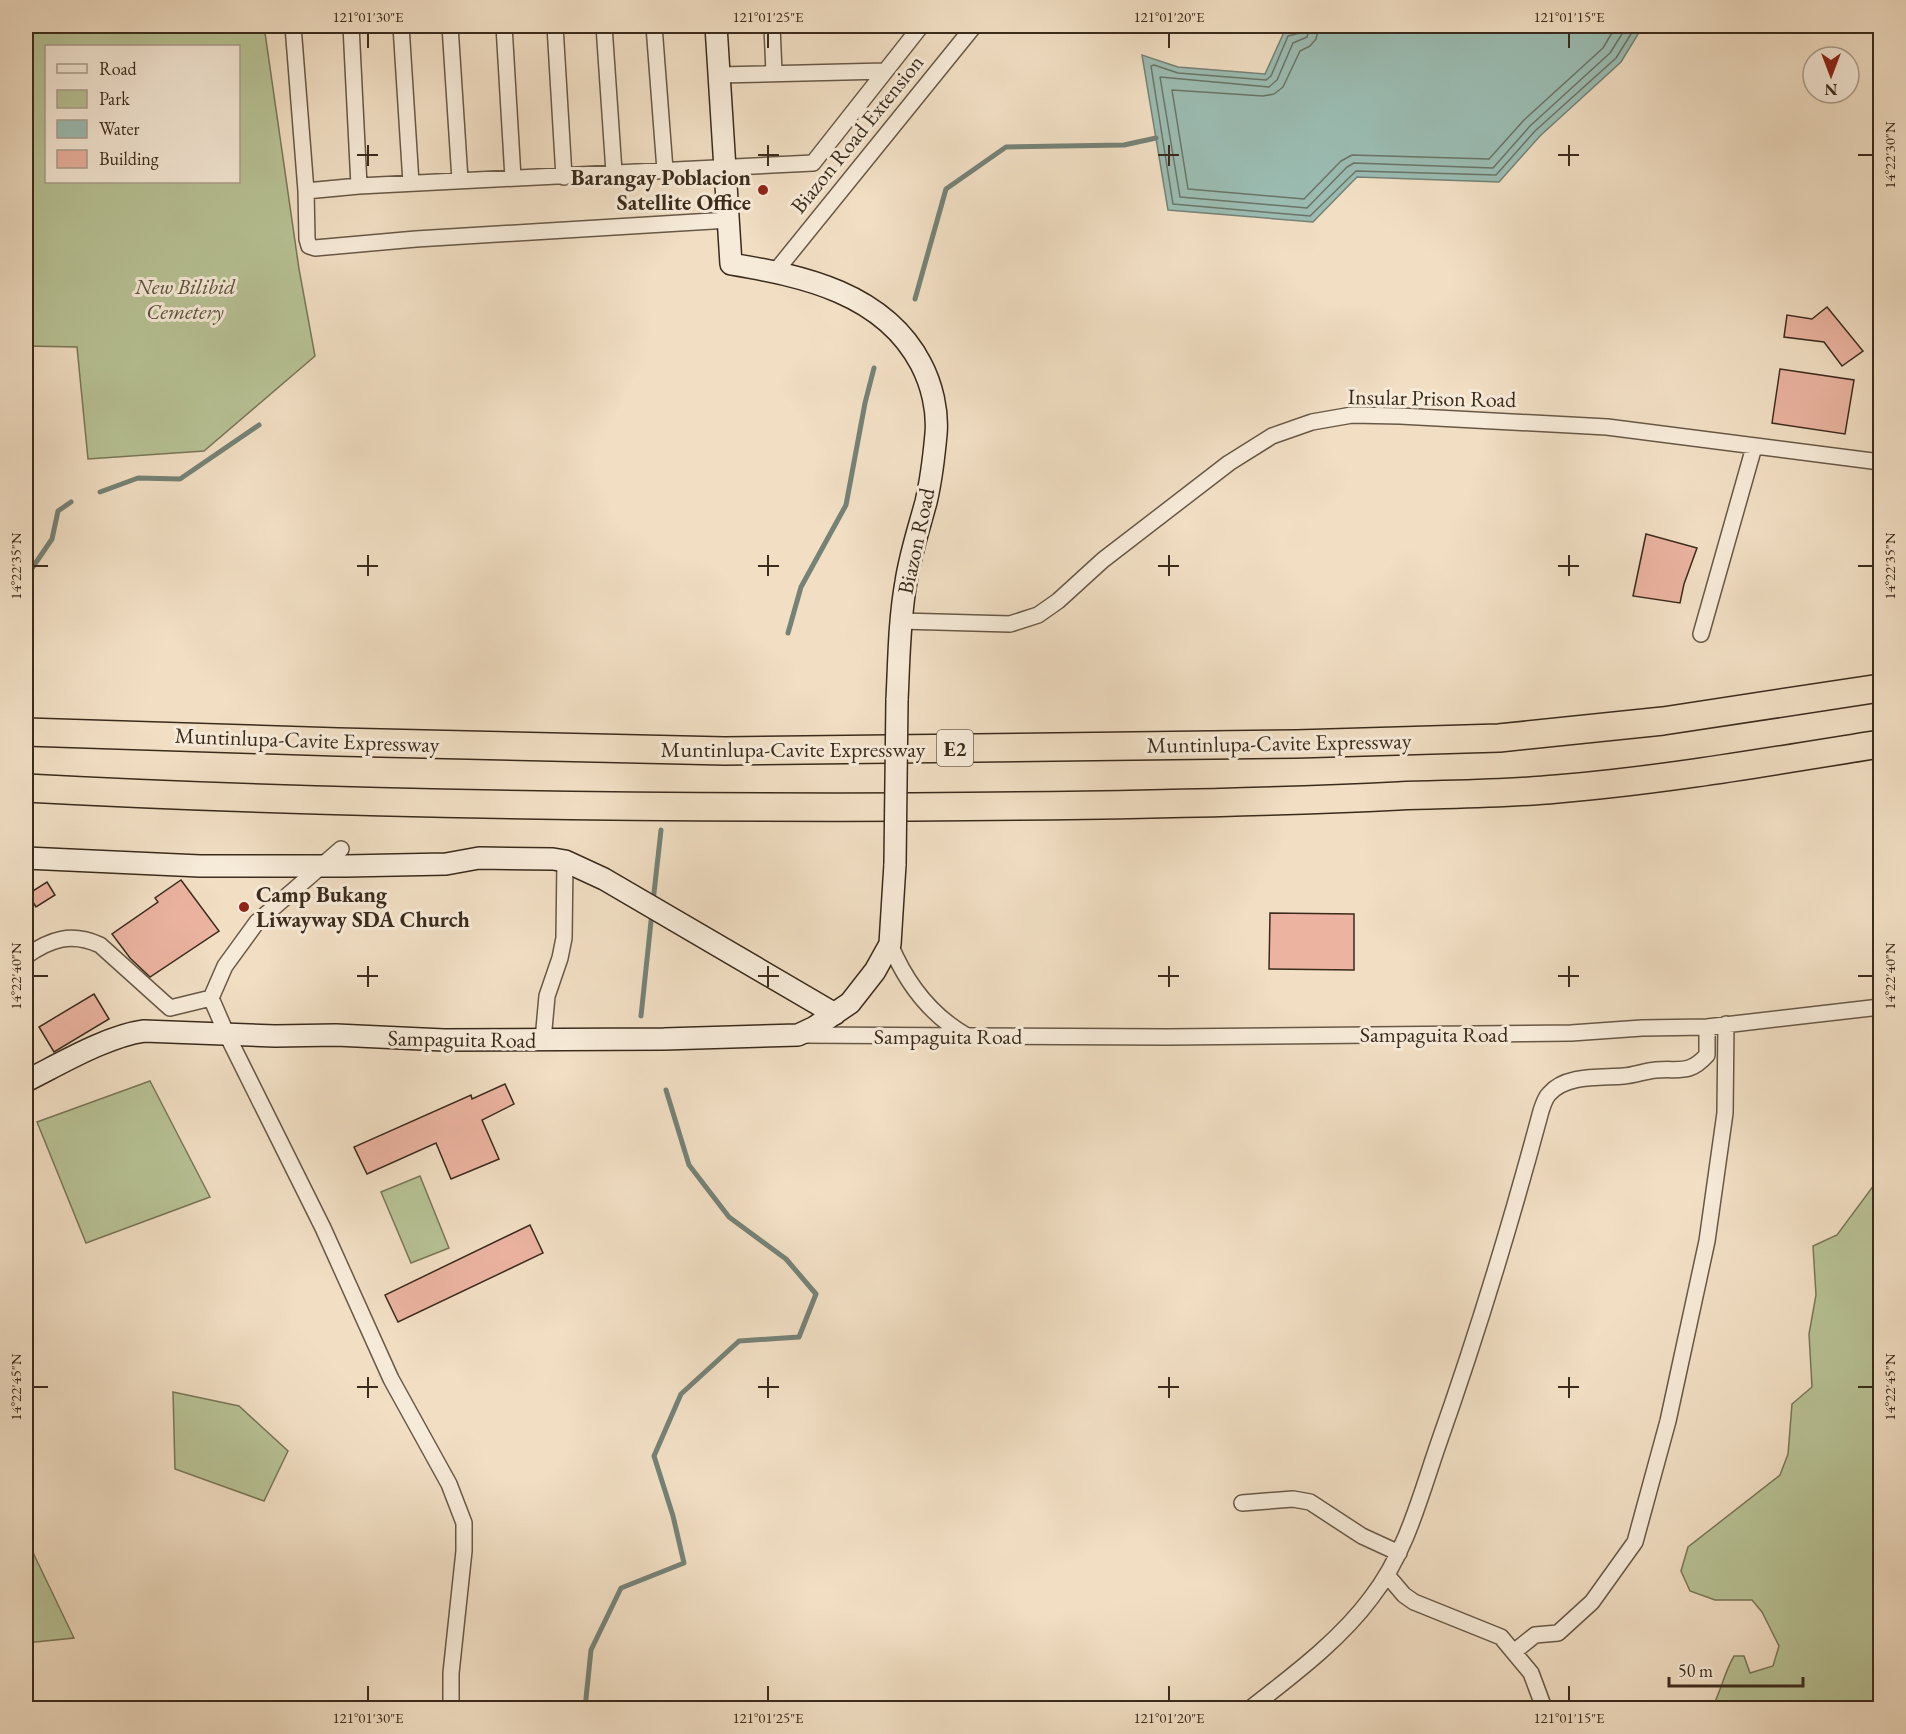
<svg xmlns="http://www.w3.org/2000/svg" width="1906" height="1734" font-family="'EB Garamond',serif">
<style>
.green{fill:#b7c295;stroke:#797658;stroke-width:1.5;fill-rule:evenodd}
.water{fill:#9bbcb2;stroke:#758276;stroke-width:1.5}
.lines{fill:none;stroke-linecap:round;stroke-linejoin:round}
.shore{stroke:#6b7467;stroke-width:1.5}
.stream{stroke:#758276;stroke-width:5}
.building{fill:#ebb3a0;stroke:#3b2b1c;stroke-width:1.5}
.street-casing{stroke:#685846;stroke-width:18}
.secondary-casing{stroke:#3b2b1c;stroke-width:24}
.highway-casing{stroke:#3b2b1c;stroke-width:30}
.street{stroke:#f6ead8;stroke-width:15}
.secondary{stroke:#f6ead8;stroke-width:21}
.highway{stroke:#f1dec3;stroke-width:27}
.secondary-bridge-casing{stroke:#3b2b1c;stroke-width:24;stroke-linecap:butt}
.secondary-bridge{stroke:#f6ead8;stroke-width:21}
.ticks{fill:none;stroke:#3b2b1c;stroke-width:2}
.poi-dot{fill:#8f2418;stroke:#f6ead8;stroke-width:2}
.labels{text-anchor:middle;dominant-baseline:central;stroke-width:6;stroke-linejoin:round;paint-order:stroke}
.shield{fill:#f6ead8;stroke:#736454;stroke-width:1.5}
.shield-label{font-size:21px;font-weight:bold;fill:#3b2b1c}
.street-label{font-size:22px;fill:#3b2b1c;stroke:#f6ead8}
.poi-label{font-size:22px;font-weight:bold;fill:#3b2b1c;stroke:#f6ead8;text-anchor:end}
.park-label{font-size:22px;font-style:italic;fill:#5a513a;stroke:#f6ead8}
.neatline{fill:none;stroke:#3b2b1c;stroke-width:2}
.ticks-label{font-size:15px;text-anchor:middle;fill:#3b2b1c}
</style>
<rect width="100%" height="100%" fill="#f1dec3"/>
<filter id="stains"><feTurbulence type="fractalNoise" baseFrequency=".00333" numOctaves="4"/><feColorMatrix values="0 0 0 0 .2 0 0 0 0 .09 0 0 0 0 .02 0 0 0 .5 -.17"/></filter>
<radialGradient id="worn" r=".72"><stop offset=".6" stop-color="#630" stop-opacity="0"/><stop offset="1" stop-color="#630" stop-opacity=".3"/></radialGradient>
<path class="green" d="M26 26H264L299 269 315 356 204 451 88 459 77 347 26 346ZM46 46H238V182H46Z
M150 1081 210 1197 86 1243 37 1122Z
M420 1176 449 1248 411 1263 381 1192Z
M1880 1177V1708H1712C1721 1691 1724 1673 1734 1656H1744L1750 1673 1773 1666 1779 1646 1762 1612 1752 1600H1715L1690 1591 1681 1571 1688 1547 1780 1475 1788 1454 1792 1404 1812 1387 1809 1334 1816 1295 1813 1246 1837 1235Z
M173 1392 239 1406 288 1451 264 1501 175 1469Z
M26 1538 74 1638 26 1643Z"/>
<path class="water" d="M1317 26H1643L1621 62 1540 136 1499 182 1357 177 1313 222 1168 210 1142 55 1178 67 1265 74 1285 30Z"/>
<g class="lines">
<path class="shore" d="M1303 26 1300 33 1288 36 1271 76 1266 80 1178 73 1154 65 1151 66 1173 204 1310 216 1356 171 1496 175 1535 131 1616 58 1636 26
M1310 26 1307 37 1293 43 1277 80 1269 87 1160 77 1180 197 1307 208 1347 167 1354 163 1493 168 1530 126 1610 53 1627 26
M1319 26 1316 39 1310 46 1300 51 1283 87 1274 94 1263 96 1172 90 1188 189 1304 199 1341 161 1352 155 1489 159 1524 120 1603 48 1616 26"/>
<path class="stream" d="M915 299 946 189 1006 147 1124 145 1156 138
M100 492 138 478 180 479 259 425
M26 577 52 539 58 511 71 502
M788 633 801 587 846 505 865 403 874 368
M653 902 661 830
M641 1016 652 912
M585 1708 591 1650 621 1588 684 1563 673 1516 654 1456 681 1394 739 1341 799 1337 816 1294 786 1259 729 1217 689 1165 666 1090"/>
</g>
<path class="building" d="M1827 307 1863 351 1842 366 1824 342 1784 337 1787 315 1812 319Z
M1780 369 1854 380 1845 434 1772 423Z
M1646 534 1697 548 1684 584 1680 603 1633 596Z
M181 880 219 931 150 977 130 958 112 934 158 902 155 898Z
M47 882 55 895 36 907 28 894Z
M1270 913 1354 914V970L1269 969Z
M94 994 109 1019 54 1052 39 1027Z
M505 1084 514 1104 482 1120 499 1159 451 1179 436 1143 367 1174 354 1147 471 1095 472 1099Z
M530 1225 543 1253 398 1322 385 1295Z"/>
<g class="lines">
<g class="street-casing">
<path id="street" d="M293 26 306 191 307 239 309 246 315 248 416 239 729 220
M351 26 359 186
M401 26 411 183
M450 26 460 180
M504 26 513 178
M555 26 564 177
M604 26 614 172
M654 26 665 170
M772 26 774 73
M719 75 885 71
M306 191 359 186 813 163 921 26
M775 272 974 26
M901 621 1010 624 1038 615 1058 601 1103 560 1229 463 1272 436 1312 422 1352 415 1400 416 1607 427 1880 462
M1701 634 1754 447
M341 849 257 922 225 966 211 998 227 1035 323 1228 391 1379 449 1484 464 1523V1551L451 1673V1708
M890 944C906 983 930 1015 967 1036
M26 956C51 939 71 932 100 945L170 1008
M170 1008 211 998
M802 1035 1168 1037 1571 1033 1642 1028 1707 1027 1880 1007
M543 1040 547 996 560 958 564 938 565 861
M1242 1503 1293 1499 1310 1502 1362 1536 1399 1553
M1387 1575 1404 1595 1414 1602 1501 1637 1531 1673 1544 1708
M1515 1651 1535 1635 1558 1633 1592 1602 1635 1542 1668 1421 1707 1241 1725 1113 1726 1024
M1251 1708C1293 1675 1339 1641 1371 1598 1406 1553 1420 1497 1438 1445 1477 1335 1511 1223 1541 1111 1543 1105 1545 1098 1549 1094 1566 1074 1601 1078 1624 1076 1635 1075 1645 1071 1656 1070 1680 1068 1689 1075 1707 1055V1027"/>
</g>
<g class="secondary-casing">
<path id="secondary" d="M716 26 731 264C803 276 884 293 921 364 932 385 938 411 936 434 934 456 931 481 926 502 919 528 910 555 906 582 899 621 899 661 897 700
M26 858 200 866H346L446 864 479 858 553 859 565 861 604 879 835 1014
M26 1081C60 1064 107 1036 144 1031L275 1036 336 1035 444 1040 664 1039 798 1035 815 1027 850 1003 875 971 890 944 895 864"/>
</g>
<g class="highway-casing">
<path id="highway" d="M26 732 338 742 725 751 1296 744 1499 738 1663 721 1880 688
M26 788C321 804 617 808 913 807 1074 806 1236 804 1398 796 1451 794 1504 794 1557 789 1665 780 1773 761 1880 744"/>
</g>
<use href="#street" class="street"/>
<use href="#secondary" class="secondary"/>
<use href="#highway" class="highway"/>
<g class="secondary-bridge-casing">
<path id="secondary-bridge" d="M895 864 897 700"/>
</g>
<use href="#secondary-bridge" class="secondary-bridge"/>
</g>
<path class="ticks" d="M368 33V48M768 33V48M1169 33V48M1569 33V48M368 145V166M768 145V166M1169 145V166M1569 145V166M357 155H378M758 155H779M1158 155H1179M1558 155H1579M1858 155H1873M368 555V576M768 555V576M1169 555V576M1569 555V576M33 566H48M357 566H378M758 566H779M1158 566H1179M1558 566H1579M1858 566H1873M368 966V987M768 966V987M1169 966V987M1569 966V987M33 976H48M357 976H378M758 976H779M1158 976H1179M1558 976H1579M1858 976H1873M368 1377V1398M768 1377V1398M1169 1377V1398M1569 1377V1398M33 1387H48M357 1387H378M758 1387H779M1158 1387H1179M1558 1387H1579M1858 1387H1873M368 1686V1701M768 1686V1701M1169 1686V1701M1569 1686V1701"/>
<g class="poi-dot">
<circle cx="763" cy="190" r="6"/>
<circle cx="244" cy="907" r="6"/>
</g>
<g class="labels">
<rect class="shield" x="937" y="730" width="36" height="36" rx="4.5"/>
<g class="shield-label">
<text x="955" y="748">E2</text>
</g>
<g class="street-label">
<text transform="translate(857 134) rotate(-51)">Biazon Road Extension</text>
<text transform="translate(1432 398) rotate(1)">Insular Prison Road</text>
<text transform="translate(916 541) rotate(-78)">Biazon Road</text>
<text transform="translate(307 740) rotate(2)">Muntinlupa-Cavite Expressway</text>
<text transform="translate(1279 743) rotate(-1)">Muntinlupa-Cavite Expressway</text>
<text x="793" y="749">Muntinlupa-Cavite Expressway</text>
<text x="1434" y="1034">Sampaguita Road</text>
<text x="948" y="1036">Sampaguita Road</text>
<text transform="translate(462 1039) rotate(1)">Sampaguita Road</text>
</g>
<g class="poi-label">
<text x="751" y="177">Barangay Poblacion<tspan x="751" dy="25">Satellite Office</tspan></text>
<text x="256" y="894" text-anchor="start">Camp Bukang<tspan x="256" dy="25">Liwayway SDA Church</tspan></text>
</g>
<g class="park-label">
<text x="185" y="286">New Bilibid<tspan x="185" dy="25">Cemetery</tspan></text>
</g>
</g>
<rect width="1906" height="1734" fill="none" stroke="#f1dec3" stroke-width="66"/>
<rect x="45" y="45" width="195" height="138" fill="#f6ead8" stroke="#ab9e8d" stroke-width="1.5"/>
<rect x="57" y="64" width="30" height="9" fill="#f6ead8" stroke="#ab9e8d" stroke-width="1.5"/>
<text x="99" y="75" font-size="18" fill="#3b2b1c">Road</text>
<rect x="57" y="90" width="30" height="18" fill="#b7c295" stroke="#ab9e8d" stroke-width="1.5"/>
<text x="99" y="105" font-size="18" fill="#3b2b1c">Park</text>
<rect x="57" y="120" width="30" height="18" fill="#9bbcb2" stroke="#ab9e8d" stroke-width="1.5"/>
<text x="99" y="135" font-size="18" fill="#3b2b1c">Water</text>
<rect x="57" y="150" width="30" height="18" fill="#ebb3a0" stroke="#ab9e8d" stroke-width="1.5"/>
<text x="99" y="165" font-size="18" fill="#3b2b1c">Building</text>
<g transform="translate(1831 75) rotate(180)"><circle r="28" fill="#f6ead8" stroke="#ab9e8d" stroke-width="1.5"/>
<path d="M0-4.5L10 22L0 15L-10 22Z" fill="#8f2418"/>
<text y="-9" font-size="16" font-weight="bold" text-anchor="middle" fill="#3b2b1c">N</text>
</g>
<path d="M1669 1677v9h134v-9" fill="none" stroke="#3b2b1c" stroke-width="3"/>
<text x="1678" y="1677" font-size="18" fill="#3b2b1c" stroke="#f6ead8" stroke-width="4.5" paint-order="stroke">50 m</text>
<rect x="33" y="33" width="1840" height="1668" class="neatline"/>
<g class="ticks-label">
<text x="368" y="22">121°01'30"E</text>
<text x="768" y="22">121°01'25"E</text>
<text x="1169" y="22">121°01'20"E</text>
<text x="1569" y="22">121°01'15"E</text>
<text transform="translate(1890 155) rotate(-90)" y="5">14°22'30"N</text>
<text transform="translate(1890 566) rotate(-90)" y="5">14°22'35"N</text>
<text transform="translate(16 566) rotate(-90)" y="5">14°22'35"N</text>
<text transform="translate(1890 976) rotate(-90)" y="5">14°22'40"N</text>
<text transform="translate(16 976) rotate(-90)" y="5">14°22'40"N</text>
<text transform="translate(1890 1387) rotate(-90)" y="5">14°22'45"N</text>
<text transform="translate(16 1387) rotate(-90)" y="5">14°22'45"N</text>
<text x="368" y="1723">121°01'30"E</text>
<text x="768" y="1723">121°01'25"E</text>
<text x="1169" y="1723">121°01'20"E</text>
<text x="1569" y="1723">121°01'15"E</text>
</g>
<rect width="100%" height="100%" filter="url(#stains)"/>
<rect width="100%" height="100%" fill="url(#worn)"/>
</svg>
